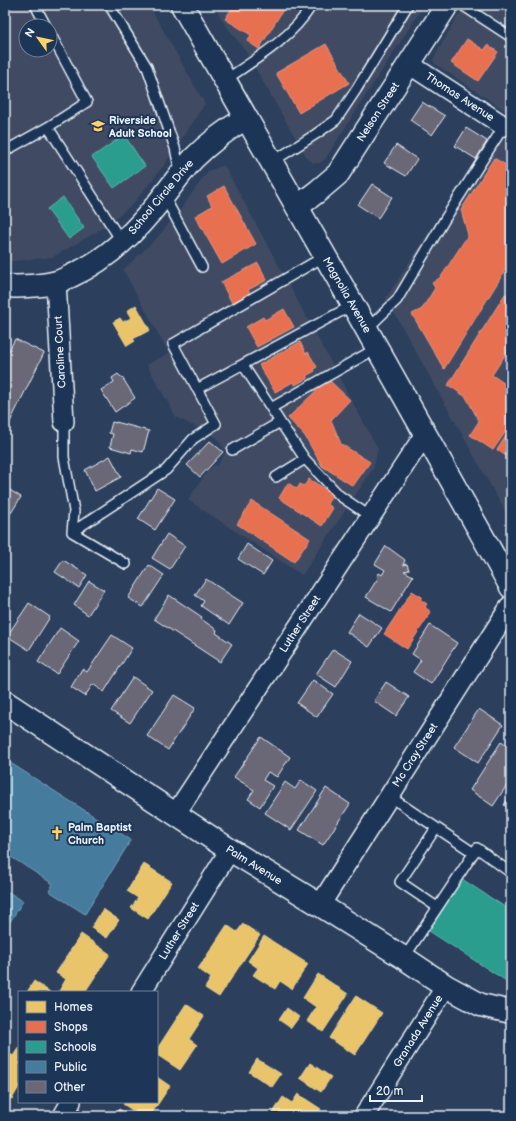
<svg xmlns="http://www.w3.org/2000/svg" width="516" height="1121" font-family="'Balsamiq Sans',sans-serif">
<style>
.built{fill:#3f4b64;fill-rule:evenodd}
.homes{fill:#e9c46a;stroke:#e9d295}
.shops{fill:#e76f51;stroke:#e79683}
.schools{fill:#2a9d8f;stroke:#63b6ae}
.public{fill:#457b9d;stroke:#769eb8}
.building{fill:#6a6776;stroke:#e8f1f8}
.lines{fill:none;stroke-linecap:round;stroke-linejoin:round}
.service-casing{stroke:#e8f1f8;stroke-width:12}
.minor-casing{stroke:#e8f1f8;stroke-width:22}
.tertiary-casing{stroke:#e8f1f8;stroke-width:25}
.primary-casing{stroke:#e8f1f8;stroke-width:25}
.service{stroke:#1d3557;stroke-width:9}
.minor{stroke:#1d3557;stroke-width:19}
.tertiary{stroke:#1d3557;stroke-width:22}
.primary{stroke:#1d3557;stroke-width:22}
.labels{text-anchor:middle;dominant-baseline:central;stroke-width:4;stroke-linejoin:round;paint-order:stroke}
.street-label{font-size:11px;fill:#e8f1f8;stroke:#1d3557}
.poi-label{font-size:11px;font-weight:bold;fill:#e8f1f8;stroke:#1d3557;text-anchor:start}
</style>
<rect width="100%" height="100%" fill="#2c3f5d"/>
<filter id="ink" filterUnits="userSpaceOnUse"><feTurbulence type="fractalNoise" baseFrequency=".025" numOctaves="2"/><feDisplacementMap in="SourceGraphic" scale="8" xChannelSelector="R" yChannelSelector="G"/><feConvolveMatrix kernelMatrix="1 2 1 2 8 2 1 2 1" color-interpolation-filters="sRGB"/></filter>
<g filter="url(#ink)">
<path class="built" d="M5 5H149L205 104 164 165 133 204 109 223 98 231 53 257 5 262ZM26 26H50V50H26Z
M214 5H424L325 159 320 163H313L307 158 246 52 222 20Z
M466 5H511V522L386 298 507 112 434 63 433 60 454 22Z
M224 165 378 449 373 469 302 575 188 500 204 476 214 465 217 466 226 452 216 437 176 417 147 365 169 353 123 270 156 239 181 209 208 171Z"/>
<path class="homes" d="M136 305 150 330 133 339 135 341 127 346 113 322 120 318 123 322 131 318 127 311Z
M144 864 172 882 148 919 131 908 138 898 127 891Z
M103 909 119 920 107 938 91 928Z
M243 924 260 935 219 997 205 988 211 978 198 969 227 925 237 932Z
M81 934 110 954 85 992H61L59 991 66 979 56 973Z
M264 936 308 964 292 989 280 981 275 989 253 975 258 968 248 961Z
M318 974 348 994 323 1032 307 1021 316 1007 303 998Z
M34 981 50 992H27Z
M356 996 382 1013 355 1055 329 1038Z
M186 1004 204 1016 189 1039 197 1045 180 1070 157 1055V1049Z
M287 1008 299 1017 291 1028 279 1020Z
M19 1047V1087L12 1099 5 1095V1051L13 1056Z
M257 1059 281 1074 272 1087 249 1072Z
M310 1063 331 1077 321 1092 300 1078Z
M157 1077 170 1086 150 1116H141L123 1104 125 1102H157Z
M298 1094 321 1109 316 1116H271L283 1097 292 1103Z
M119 1109 130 1116H114Z"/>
<path class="shops" d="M234 5H286L259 49 247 41 251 35 225 19Z
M467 39 484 50 488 45 498 52 478 81 451 63Z
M326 44 349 83 299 113 276 73Z
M494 158 511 168V261L444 369 412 314 422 309 435 288 432 283 441 277 468 235 461 210Z
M224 186 256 244 222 264 195 216 212 206 207 196Z
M258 263 267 280 248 290 250 293 232 303 221 282Z
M505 294 511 297V346L492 375 511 388V424L493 450 470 435 479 421 466 397 448 385Z
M284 309 294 327 257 347 246 327 263 317 265 320Z
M300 342 306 354 308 352 317 367 314 369 315 371 306 376 308 378 295 385 293 382 275 392 259 365Z
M328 379 350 400 331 420 341 444 370 462 353 486 322 466 305 436 288 418Z
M511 428V459L497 450Z
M309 479 333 494 327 504 333 508 322 526 279 498 288 483 297 489 300 484 304 486Z
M252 501 310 539 294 562 237 524Z
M412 591 422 597 420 599 427 604 425 607 431 612 407 649 384 634Z"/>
<path class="schools" d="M124 135 145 166 114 188 92 157Z
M63 197 84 228 69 239 47 209Z
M462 879 511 911V984L429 931Z"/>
<path class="public" d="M9 762 131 840 85 914 49 891 53 884 5 853V768Z
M5 890 23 901 5 930Z"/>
<path class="building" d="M422 102 445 116 432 135 410 120Z
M466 128 487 141 476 159 455 146Z
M396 145 417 159 406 176 384 163Z
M372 184 392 197 378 218 358 205Z
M15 339 44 353 5 432V358Z
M118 374 121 377H122L135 398 115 412 101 390 114 382 112 378Z
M112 422 116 423V422L149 431 143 452 132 449 131 453 110 447 113 434 109 433Z
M210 441 223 452 200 477 187 465Z
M110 456 121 477 95 491 85 470Z
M5 487 21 497 11 513 5 509Z
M157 488 175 499 155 530 138 519Z
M167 534 185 546 170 569 152 558Z
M247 544 272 561 263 575 238 559Z
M386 546 405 560 403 565 407 564 409 570 404 571 413 576 391 612 366 597 378 578 377 577 379 573 382 575 385 570 375 564Z
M63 560 87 575 79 588 55 572Z
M149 565 164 575 143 607 128 598Z
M206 579 243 603 229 625 201 606 204 601 195 595Z
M89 581 104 590 88 615 74 605Z
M169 595 202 617 201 619 217 630 216 633 232 644 220 662 154 619Z
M29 603 50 617 29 650 7 636Z
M359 613 382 628 369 647 347 632Z
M430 625 457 643 431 684 413 672 421 660 412 654Z
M60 628 79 641 57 674 38 662Z
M112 635 132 648 104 692 93 684 85 696 71 687 82 669 87 672Z
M333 649 352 661 336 687 316 674Z
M133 677 152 690 130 723 111 711Z
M313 680 333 694 317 717 297 703Z
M386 682 409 697 396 716 374 701Z
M174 695 195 708 168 750 147 736Z
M479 709 503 725 478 763 454 747Z
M261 737 290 757 277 777 268 772 263 780 273 786 260 807 248 799 254 790 234 777Z
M501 742 511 748V779L493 806 470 790Z
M301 780 317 791 291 830 265 813 285 782 295 789Z
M326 788 350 804 323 845 299 830Z
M511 794V810L504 805Z
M511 824V833L507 831Z"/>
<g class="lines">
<g class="service-casing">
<path id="service" d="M35 5 46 26
M109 5 147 67 175 148 180 172
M462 5 511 37
M225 80C256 59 292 38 312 5
M48 127 122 242
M5 151 48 127 87 102 50 33
M272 162 316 134 336 120 356 90 408 5
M164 196 202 267
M367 329 397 300 445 219 504 126 506 124
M243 365 271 408
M197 389 353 305
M64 422V457L74 511 72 532 126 564
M280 422 305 459
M232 450 280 422 271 408 377 348
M276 477 305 459 340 496 371 517
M72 532 166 470 193 439 216 424 173 344 325 256
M389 796 474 853
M436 828 400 882 437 907
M404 958 477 848 511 873"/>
</g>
<g class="minor-casing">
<path id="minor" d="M409 64 504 126
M56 282 64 422
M176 813 425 434
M320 905 511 605
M141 992 230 850
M63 1116 71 1102
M364 1116 446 986"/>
</g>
<g class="tertiary-casing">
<path id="tertiary" d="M297 207 318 191 338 174 447 5
M5 286C18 287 44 286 57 282 61 281 66 278 71 276 102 262 127 240 149 214 164 197 177 177 193 159 209 143 226 130 246 118
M5 702 230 850 320 905 404 958 446 986 481 1005 511 1012"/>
</g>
<g class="primary-casing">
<path id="primary" d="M182 5 353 305 511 587"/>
</g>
<use href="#service" class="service"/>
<use href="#minor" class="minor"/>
<use href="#tertiary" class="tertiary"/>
<use href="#primary" class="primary"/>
</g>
</g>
<defs>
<g id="school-bare" transform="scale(1.08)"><path d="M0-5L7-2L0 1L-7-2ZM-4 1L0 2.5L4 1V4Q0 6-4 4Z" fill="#ffd166" stroke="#1d3557" stroke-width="2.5" paint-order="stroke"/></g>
<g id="church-bare" transform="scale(1.08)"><path d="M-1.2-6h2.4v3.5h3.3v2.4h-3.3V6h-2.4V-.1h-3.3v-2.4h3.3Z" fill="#ffd166" stroke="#1d3557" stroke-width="2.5" paint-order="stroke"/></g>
</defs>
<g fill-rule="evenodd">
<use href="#school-bare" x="98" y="126"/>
<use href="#church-bare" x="57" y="833"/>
</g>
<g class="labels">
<g class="street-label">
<text transform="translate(460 97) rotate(33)">Thomas Avenue</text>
<text transform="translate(378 112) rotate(-57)">Nelson Street</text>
<text transform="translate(161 197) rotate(-50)">School Circle Drive</text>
<text transform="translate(347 295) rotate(60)">Magnolia Avenue</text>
<text transform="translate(60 352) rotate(-93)">Caroline Court</text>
<text transform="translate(300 624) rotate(-57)">Luther Street</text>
<text transform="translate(415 755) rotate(-57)">Mc Cray Street</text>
<text transform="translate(254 865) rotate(32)">Palm Avenue</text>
<text transform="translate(179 931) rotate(-58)">Luther Street</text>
<text transform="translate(418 1031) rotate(-58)">Granada Avenue</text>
</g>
<g class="poi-label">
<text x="109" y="120">Riverside<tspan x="109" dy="13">Adult School</tspan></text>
<text x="68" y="827">Palm Baptist<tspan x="68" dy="13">Church</tspan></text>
</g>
</g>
<rect width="516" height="1121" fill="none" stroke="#1d3557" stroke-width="20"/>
<rect x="10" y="10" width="496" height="1101" fill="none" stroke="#e8f1f8" stroke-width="1.5" filter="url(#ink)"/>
<rect x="18" y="991" width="140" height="112" fill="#1d3557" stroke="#6e8097"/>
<rect x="26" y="1001" width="20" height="12" fill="#e9c46a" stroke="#6e8097"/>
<text x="54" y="1011" font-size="12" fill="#e8f1f8">Homes</text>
<rect x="26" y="1021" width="20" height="12" fill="#e76f51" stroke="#6e8097"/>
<text x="54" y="1031" font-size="12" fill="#e8f1f8">Shops</text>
<rect x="26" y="1041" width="20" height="12" fill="#2a9d8f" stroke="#6e8097"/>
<text x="54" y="1051" font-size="12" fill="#e8f1f8">Schools</text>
<rect x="26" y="1061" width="20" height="12" fill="#457b9d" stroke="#6e8097"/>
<text x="54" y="1071" font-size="12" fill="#e8f1f8">Public</text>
<rect x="26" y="1081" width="20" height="12" fill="#6a6776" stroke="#6e8097"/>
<text x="54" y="1091" font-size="12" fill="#e8f1f8">Other</text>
<g transform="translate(38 38) rotate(303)"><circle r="19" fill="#1d3557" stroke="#6e8097"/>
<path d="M0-3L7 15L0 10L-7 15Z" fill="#ffd166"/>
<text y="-6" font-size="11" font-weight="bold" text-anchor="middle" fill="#e8f1f8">N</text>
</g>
<path d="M370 1095v6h52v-6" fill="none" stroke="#e8f1f8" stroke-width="2"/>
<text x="376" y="1095" font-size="12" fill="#e8f1f8" stroke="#1d3557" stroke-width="3" paint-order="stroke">20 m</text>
</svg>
